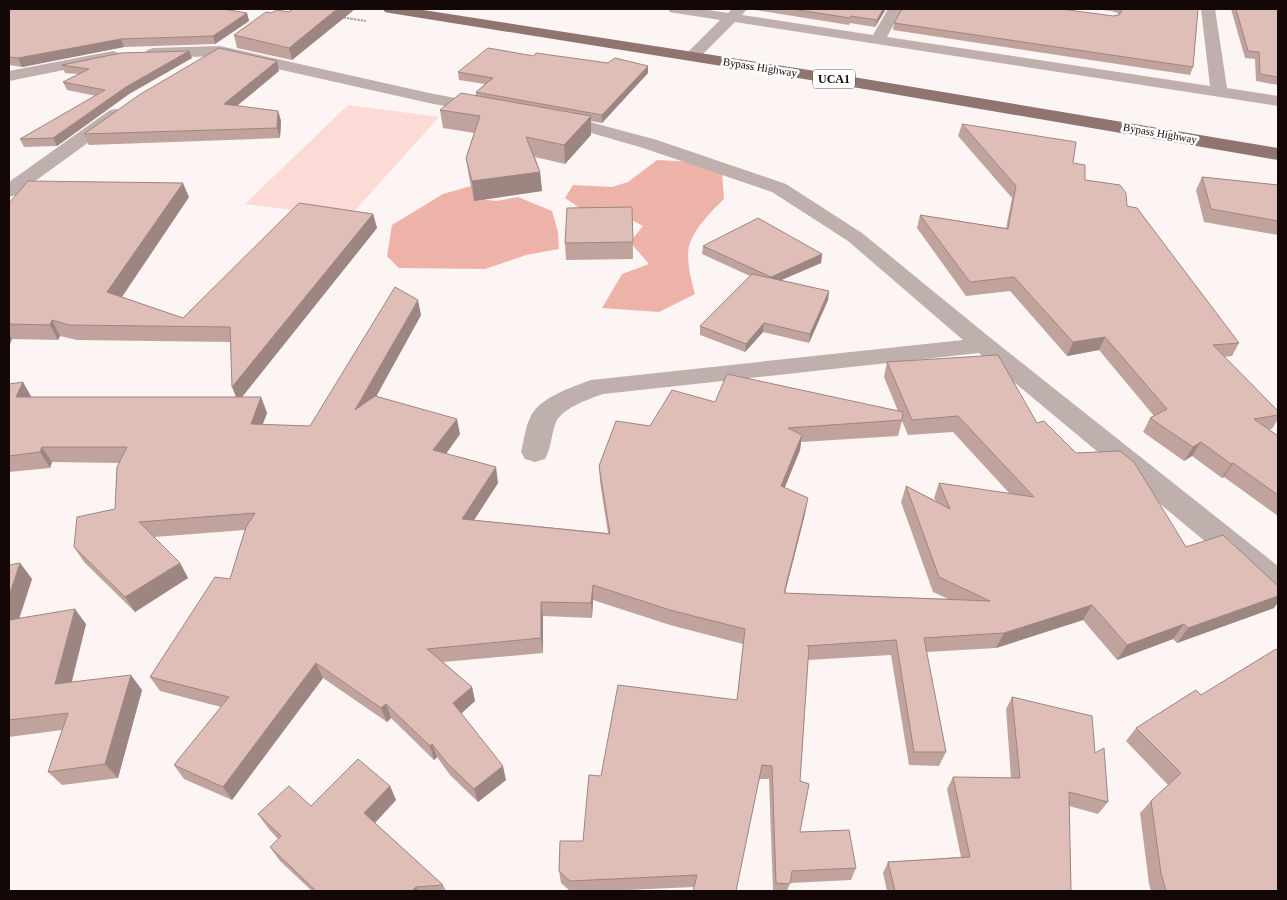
<svg xmlns="http://www.w3.org/2000/svg" width="1287" height="900" font-family="'Times New Roman',serif">
<style>
.green{fill:#fcdad5}
.forest{fill:#edb3a9}
.lines{fill:none;stroke-linecap:round;stroke-linejoin:round}
.path{stroke:#a9a1a0;stroke-width:2;stroke-dasharray:2.5 1;stroke-linecap:butt}
.minor{fill:#bfb0ad;fill-rule:evenodd}
.primary{fill:#8f7470;fill-rule:evenodd}
.wall{fill:#c1a39e;fill-rule:evenodd}
.shaded-wall{fill:#9d8581}
.building{fill:#e0beb8;stroke:#9d8581}
.labels{text-anchor:middle;dominant-baseline:central;stroke-width:5;stroke-linejoin:round;paint-order:stroke}
.far-street-label{font-size:11px;fill:#130807;stroke:#fff}
.shield{fill:#fff;stroke:#5a5251;stroke-width:1}
.shield-label{font-size:12px;font-weight:bold;fill:#130807}
</style>
<rect width="100%" height="100%" fill="#fcf5f4"/>
<path class="green" d="M348 105 439 117 349 217 245 204Z"/>
<path class="forest" d="M657 160 694 162 722 172 724 199C712 211 696 226 690 243 685 256 691 280 695 294L659 312 602 308 622 274 649 264 630 242 643 226 624 216 581 209 565 198 573 185 612 187 628 182Z
M471 186 474 198 496 201 518 197 552 211 558 232 559 249 526 255 485 269 399 268 387 256 392 225 443 194Z"/>
<g class="lines">
<path class="path" d="M340 17 366 21"/>
<path class="minor" d="M668 9H702L728 13 732 9H747L742 15 873 35 888 9H902L887 37 1210 86 1201 9H1215L1227 88 1278 96V106L735 22 698 59H686L684 56 720 20 675 13 670 12Z
M220 46 429 93 487 104 493 105 496 109 493 113 487 114 429 103 220 56 153 58 147 56 145 53 147 50 153 48Z
M113 51 119 53 121 56 119 59 9 81V71Z
M116 109 122 110 125 114 122 118 16 195 9 197V182L110 110Z
M553 116 590 122 657 140 786 184 862 233 993 340 1278 566V597L1267 593 979 353 603 394C589 399 559 409 555 425 551 437 551 448 545 459L535 462 525 459 521 452C524 441 525 428 530 418 538 398 572 387 591 380L963 340 848 241 772 192 643 148 588 132 547 125 544 121 547 117Z"/>
<path class="primary" d="M383 9H417L835 74 1278 148V160L835 84 390 13 385 12Z"/>
</g>
<path class="wall" d="M9 9 247 13 249 21 215 44 124 47 22 67 9 65Z
M293 9H355L292 60 237 48 234 35 271 13 289 12Z
M751 9H886L875 27 850 23 849 25 755 10Z
M1092 9H1198L1193 67 1190 75 893 30 894 23 1113 16 1118 15V13L1111 11Z
M1231 9H1278V85L1256 81 1255 59 1245 58Z
M192 58 129 94 57 146 24 147 20 139 96 96 67 90 63 82 78 74 65 73 62 65Z
M279 71 237 106 278 111 281 121 280 138 89 145 84 134Z
M458 72 648 73 602 123 591 121V135L565 164 535 157 540 172 542 191 474 201 469 177 466 158 474 133 443 128 440 110 476 96V92L485 84 459 80Z
M962 124 1073 163 1085 180 1127 206 1239 343 1232 356 1224 357 1278 411V419L1272 429H1269L1278 436V516L1224 477 1222 478 1192 456 1184 461 1143 432 1150 418 1154 416 1099 350 1067 356 1010 291 966 296 917 228 920 215 1006 228 1012 198 958 136Z
M1202 177 1278 185V235L1204 222 1196 190Z
M189 197 122 297 183 318 373 214 377 228 242 397H261L267 413 262 425 310 426 421 315 376 396 460 434 446 454 498 483 474 520 608 533 600 482 599 466 650 426 715 402 898 411 884 377 887 362 1037 423 1076 453 1186 547 1278 586V602L1274 608 1177 643 1173 639 1117 660 1083 620 996 648 926 652 946 752 939 766 909 765 891 655 808 660 800 781V832L856 868 851 880 790 883 787 891H773L769 779H760L694 887 605 891H570L561 883 559 871 583 841 601 776 737 699 743 644 670 625 593 600 592 618 543 616V653L443 662 472 687 475 701 461 714 506 780 478 802 450 775 437 757 434 760 391 718 387 722 323 678 232 800 184 779 174 765 221 707 160 691 150 677 230 579 245 530 154 537 180 563 188 578 135 612 84 562 74 547 115 509 119 463 52 462 50 468 9 472V384L32 397H236L230 342 77 340 60 336 58 340 12 339 9 346V203ZM902 421 908 435 953 432 1010 494 939 483 934 498 936 501 906 486 901 502 933 592 948 599 785 593 805 514 784 488 800 450 801 442 898 436Z
M633 242V259L566 260 565 243Z
M703 246 822 254 821 263 781 280 829 291 828 300 809 343 763 332 745 352 700 335V326L750 276 702 254Z
M20 563 32 579 19 619 86 624 72 682 142 690 118 778 62 785 48 772 62 730 9 737V565Z
M1196 690 1278 891H1151L1149 884 1140 813 1151 801 1168 785 1126 741 1136 728Z
M1012 697 1095 753 1108 802 1098 814 1069 806 1071 891H887L883 873 888 862 961 857 947 789 953 777 1011 778 1006 709Z
M390 786 396 800 375 823 443 885 446 891H312L280 861 270 847 278 839 268 828 258 814 311 806Z"/>
<path class="shaded-wall" d="M337 9H355L292 60 289 48Z
M883 9H886L875 27 877 20Z
M247 13 249 21 215 44 213 36Z
M121 39 124 47 22 67 18 58Z
M189 51 192 58 129 94 57 146 53 138 126 87Z
M277 61 279 71 227 114 224 104Z
M648 66V73L602 123V115Z
M278 111 281 121 280 138 277 128Z
M591 116V135L565 164 564 145Z
M540 172 542 191 474 201 472 181Z
M183 183 189 197 115 307 107 292Z
M373 214 377 228 238 402 232 387Z
M822 254 821 263 770 285 771 277Z
M829 291 828 300 809 343 810 334Z
M418 300 421 315 360 426 355 410Z
M52 320 60 336 58 340 50 325Z
M764 323 763 332 745 352 746 344Z
M9 334 12 339 9 346Z
M1105 337 1099 350 1067 356 1073 342Z
M23 382 32 398 16 397Z
M261 397 267 413 257 440 251 424Z
M457 419 460 434 437 466 433 450Z
M802 435 800 450 779 502 781 486Z
M1201 442 1192 456 1184 461 1193 447Z
M42 447 52 462 50 468 40 452Z
M1233 463 1224 477 1222 478 1231 464Z
M496 467 498 483 465 534 462 519Z
M808 498 805 514 781 608 784 593Z
M20 563 32 579 13 637 9 633V596Z
M180 563 188 578 135 612 125 597Z
M593 585V600L592 618 591 603Z
M1278 596V602L1274 608 1177 643 1188 628Z
M541 602 543 616V653L541 638Z
M1092 605 1083 620 996 648 1004 633Z
M75 609 86 624 67 699 55 684Z
M1184 624 1173 639 1117 660 1127 645Z
M316 663 323 678 232 800 223 787Z
M131 675 142 690 118 778 105 764Z
M472 687 475 701 457 717 453 703Z
M386 704 391 718 387 722 381 708Z
M432 744 437 757 434 760 430 746Z
M503 766 506 780 478 802 474 789Z
M390 786 396 800 371 827 364 813Z
M416 887 418 891H412Z"/>
<path class="building" d="M9 9H223L247 13 213 36 121 39 18 58 9 57Z
M293 9H337L289 48 234 35 266 12 271 13 277 10 289 12Z
M792 9H883L877 20 851 16 850 18Z
M902 9H1061L1113 16 1119 15 1122 11 1121 9H1198L1193 67 894 23Z
M1236 9H1278V77L1260 74 1259 52 1248 51Z
M219 48 277 61 224 104 278 111 277 128 84 134 139 95Z
M488 48 534 56 536 53 608 63 615 58 648 66 602 115 476 92 493 78 458 72Z
M189 51 126 87 53 138 20 139 105 90 63 82 89 69 62 65 121 53Z
M461 93 591 116 564 145 526 137 540 172 472 181 466 158 480 116 440 110Z
M962 124 1076 142 1073 163 1085 165V180L1120 185 1126 193 1127 206 1137 208 1239 343 1213 345 1278 411V415L1254 419 1278 436V495L1233 463 1231 464 1201 442 1193 447 1150 418 1167 409 1105 337 1073 342 1014 277 970 282 920 215 1008 229 1016 186Z
M1202 177 1278 185V221L1211 209Z
M28 181 183 183 107 292 183 318 299 203 373 214 232 387 230 327 69 325 52 320 50 325 9 324V262L10 261H9V203Z
M632 207 633 242 565 243 567 208Z
M758 218 822 254 771 277 703 246Z
M752 274 829 291 810 334 764 323 746 344 700 326Z
M395 287 418 300 355 410 375 396 457 419 433 450 496 467 462 519 610 534 599 466 616 421 650 426 672 390 715 402 727 374 903 412 902 420 788 428 802 435 781 486 808 498 784 593 990 601 939 577 906 486 950 509 939 483 1034 497 958 416 912 420 887 362 998 355 1037 423 1044 421 1076 453 1120 451 1134 462 1186 547 1223 535 1278 586V596L1188 628 1184 624 1127 645 1092 605 1004 633 924 638 946 752H914L896 640 807 646H809L800 781 809 784 800 832 849 830 856 868 792 871 790 884 776 883 772 766 762 765 736 891H693L697 875 570 881 559 871 560 841H583L589 775 601 776 618 685 737 700 745 629 670 610 593 585 591 603 541 602V638L427 649 472 687 453 703 503 766 474 789 446 762 432 744 430 746 386 704 381 708 316 663 223 787 174 765 229 697 150 677 215 577 230 579 246 527 255 513 139 522 180 563 125 597 74 547 77 517 115 509 117 467 127 447H42L40 452 9 456V384L23 382 16 397H261L251 424 310 426Z
M20 563 9 596V565Z
M75 609 55 684 131 675 105 764 48 772 68 713 9 720V620Z
M1276 649 1278 651V891H1166L1161 873 1151 801 1181 773 1136 728 1196 690 1201 695Z
M1012 697 1092 716 1095 753 1104 748 1108 802 1069 792 1071 891H895L888 862 970 857 953 777 1020 778Z
M358 759 390 786 364 813 443 885 416 887 412 891H316L270 847 281 836 258 814 289 786 311 806Z"/>
<g class="labels">
<g class="far-street-label">
<text transform="translate(760 67) rotate(9)">Bypass Highway</text>
<text transform="translate(1160 133) rotate(10)">Bypass Highway</text>
</g>
<rect class="shield" x="813" y="69.5" width="42" height="19" rx="4"/>
<g class="shield-label">
<text x="834" y="79">UCA1</text>
</g>
</g>
<rect width="1287" height="900" fill="none" stroke="#130807" stroke-width="20"/>
</svg>
